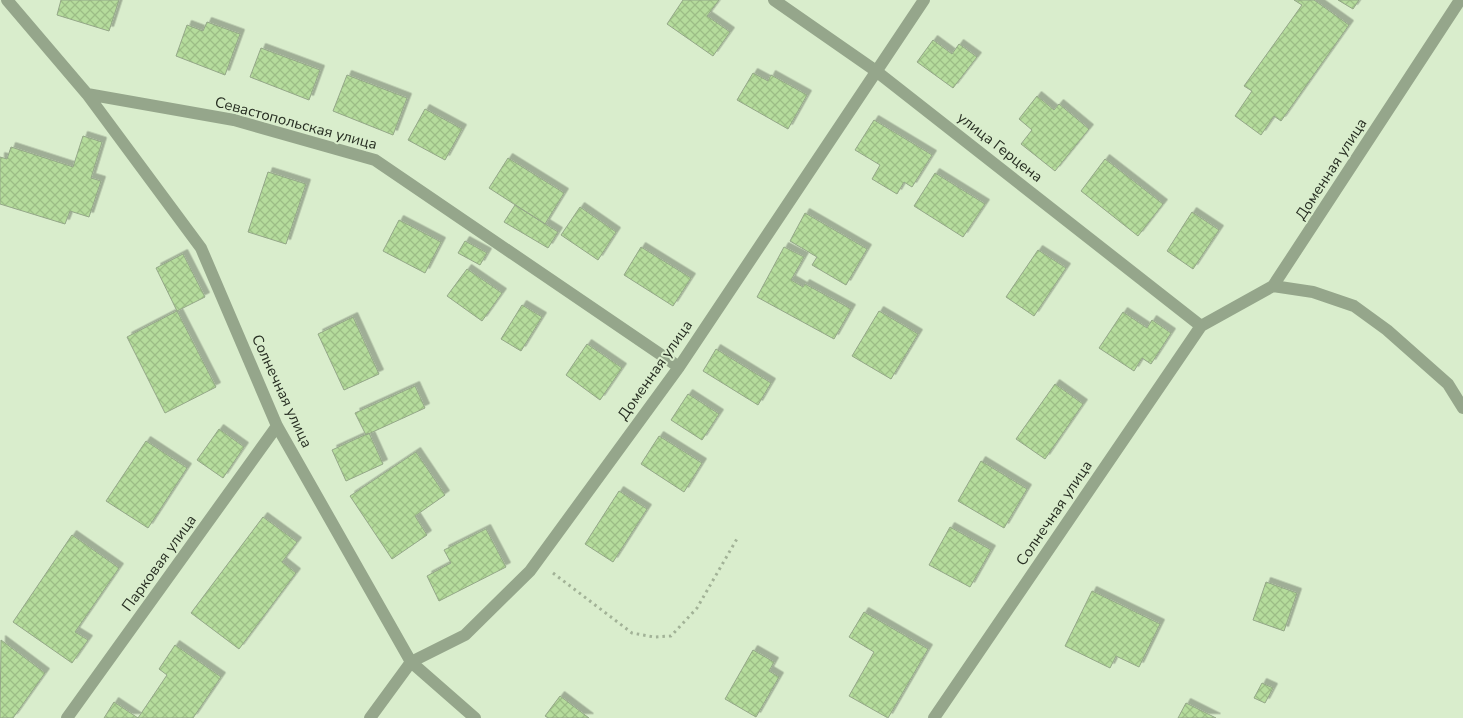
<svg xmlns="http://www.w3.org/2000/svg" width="1463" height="718" font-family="'Nunito Sans',sans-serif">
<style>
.building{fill:url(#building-cross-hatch);stroke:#94a788;filter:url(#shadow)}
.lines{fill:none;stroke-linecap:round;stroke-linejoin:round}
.path{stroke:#a2b297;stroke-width:3;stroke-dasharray:2.5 4;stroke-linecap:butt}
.street{stroke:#95a68b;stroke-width:12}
.labels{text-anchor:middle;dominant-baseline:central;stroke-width:4;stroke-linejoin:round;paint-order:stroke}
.street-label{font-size:15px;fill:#282f23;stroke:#d9edcc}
</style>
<defs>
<pattern id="building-cross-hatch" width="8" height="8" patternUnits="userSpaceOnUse" patternTransform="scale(1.25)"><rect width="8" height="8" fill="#b5dc9c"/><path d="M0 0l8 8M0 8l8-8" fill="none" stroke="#9cbd86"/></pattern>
<filter id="shadow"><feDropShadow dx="4.5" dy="-4.5" stdDeviation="0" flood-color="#0004"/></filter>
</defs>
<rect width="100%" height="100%" fill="#d9edcc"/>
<path class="building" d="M61 0H119L109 31 57 15Z
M683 0H719L707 16 730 32 713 56 667 24Z
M1294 0H1314L1349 25 1281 121 1274 116 1261 135 1235 116 1252 91 1244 86 1302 5Z
M1338 0H1359L1353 9Z
M207 22 240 34 225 75 176 56 187 25 203 31Z
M933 40 952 54 959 44 977 57 953 88 917 62Z
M261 48 320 70 309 100 250 77Z
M753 73 768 81 771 75 807 95 788 129 737 100Z
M347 75 407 98 393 135 333 111Z
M1037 96 1054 110 1059 104 1089 129 1055 171 1021 144 1032 130 1019 119Z
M425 109 462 129 445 160 408 140Z
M874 120 932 155 912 187 904 182 897 194 872 179 880 165 855 150Z
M83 136 102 142 91 178 101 181 89 217 70 211 65 224 0 204V157L7 159 11 147 73 167Z
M508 158 564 193 545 224 489 188Z
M1105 159 1163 204 1138 236 1081 191Z
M268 172 306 184 286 244 248 232Z
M935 173 985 204 963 237 914 206Z
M515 205 558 232 548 248 504 222Z
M580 207 616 232 598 260 561 235Z
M1192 212 1219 230 1193 269 1167 251Z
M805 213 867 249 846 285 812 265 817 257 790 241Z
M399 220 441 242 425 273 383 251Z
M465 241 487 253 480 265 458 253Z
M641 247 691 278 673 306 624 275Z
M784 247 804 257 791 280 803 287 805 284 851 309 834 339 757 297Z
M1038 250 1066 268 1034 316 1006 297Z
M183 254 205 297 177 311 156 268Z
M467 269 502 293 482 321 447 296Z
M522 305 542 317 521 351 501 339Z
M177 311 216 387 165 413 127 337Z
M879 311 918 334 891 379 852 356Z
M1123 312 1147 328 1152 320 1171 333 1151 364 1142 358 1134 371 1099 348Z
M353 317 379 374 344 390 318 334Z
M587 344 622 368 600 400 566 375Z
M716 349 771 383 758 405 703 371Z
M1055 384 1083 404 1045 459 1016 439Z
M415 386 425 408 366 435 355 413Z
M688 394 719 414 702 440 671 420Z
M219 429 244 447 223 478 197 460Z
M369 433 383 464 346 481 332 450Z
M659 436 702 463 684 492 641 464Z
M146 441 187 468 148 528 106 501Z
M416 452 445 495 415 516 427 535 392 559 350 496Z
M981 461 1027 489 1004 528 958 501Z
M619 491 647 509 613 562 585 544Z
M263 517 297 542 282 562 296 573 239 649 191 613Z
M950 527 991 550 970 587 929 565Z
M486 529 506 567 439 601 427 576 451 563 444 550Z
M72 535 119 568 75 632 88 640 72 663 13 622Z
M1266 582 1297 593 1284 631 1253 620Z
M1092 591 1160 624 1139 667 1116 656 1110 668 1065 646Z
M864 612 928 649 888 718 849 696 874 652 849 637Z
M1 640 45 673 13 718H0Z
M175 645 221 677 193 718H138L167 675 159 669Z
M753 650 774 662 769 671 779 677 756 717 725 699Z
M1262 683 1273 688 1265 703 1254 698Z
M560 696 589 718H548L545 716Z
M114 702 138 718H104Z
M1186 703 1216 718H1178Z"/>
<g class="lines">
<path class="path" d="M553 573 632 633 654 637 671 636 697 608 738 537"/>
<path class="street" d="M7 0 87 94 234 120 375 160 679 367
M774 0 876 71 1201 326
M87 94 201 248 277 426 411 662 475 718
M1273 286 1313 292 1354 306 1387 330 1448 384 1463 408
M67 718 277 426
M370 718 411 662 465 635 530 571 679 367 924 0
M934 718 1201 326 1273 286 1460 0"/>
</g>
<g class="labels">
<g class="street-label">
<text transform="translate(296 123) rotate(15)">Севастопольская улица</text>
<text transform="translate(1000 147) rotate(38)">улица Герцена</text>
<text transform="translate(1331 169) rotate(-57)">Доменная улица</text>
<text transform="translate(655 370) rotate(-55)">Доменная улица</text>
<text transform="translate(282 391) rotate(65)">Солнечная улица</text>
<text transform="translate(1054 513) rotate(-56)">Солнечная улица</text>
<text transform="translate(159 563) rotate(-54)">Парковая улица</text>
</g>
</g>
</svg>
